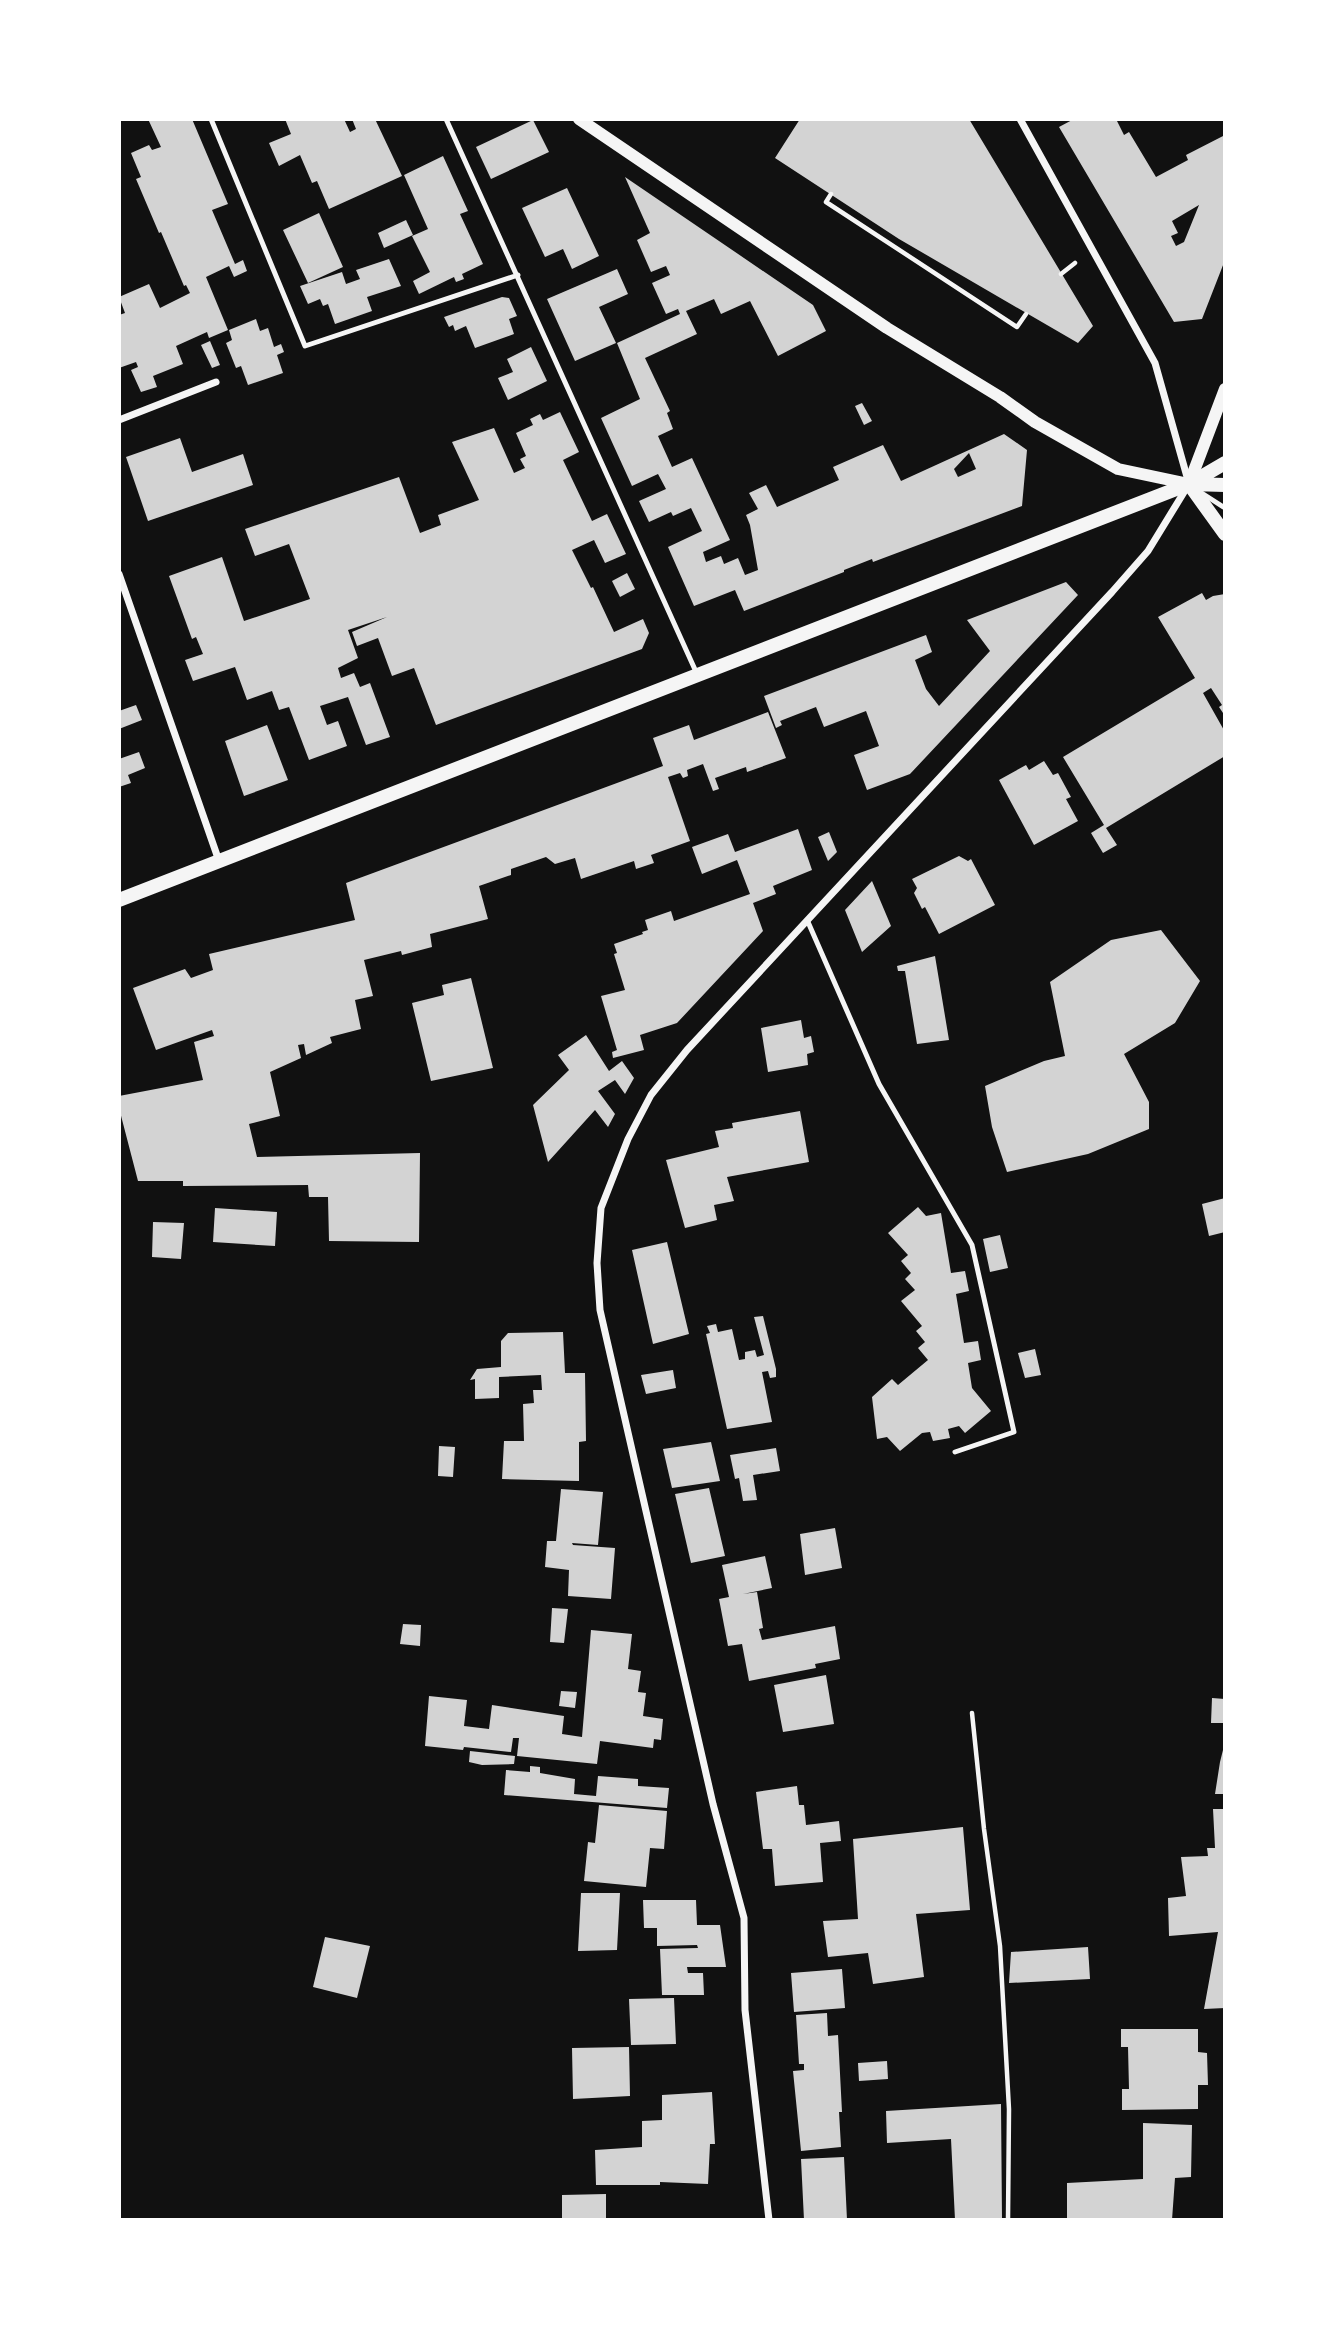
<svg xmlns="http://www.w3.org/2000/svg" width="1344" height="2339" font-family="Manrope,sans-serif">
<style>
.building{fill:#d3d3d3;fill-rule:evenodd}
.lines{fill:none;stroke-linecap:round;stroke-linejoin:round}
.path{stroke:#f5f5f5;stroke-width:4.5}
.service{stroke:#f5f5f5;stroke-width:5}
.minor{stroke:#f5f5f5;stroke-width:7}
.tertiary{stroke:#f5f5f5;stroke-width:12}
.secondary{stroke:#f5f5f5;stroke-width:14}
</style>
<rect width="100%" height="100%" fill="#111"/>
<path class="building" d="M148 119H192L228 204 212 210 235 264 243 260 247 271 234 277 229 266 206 277 228 330 209 338 207 332 176 346 183 364 153 376 157 387 141 392 131 370 138 367 136 362 119 368V315L125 313 119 297 149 284 160 308 190 293 186 285 184 286 161 232 159 233 136 179 141 177 131 153 149 145 152 150 161 147Z
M285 119H344L350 132 356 129 352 119H375L402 176 329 209 317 181 312 183 300 155 279 166 269 143 291 134Z
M800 119H969L1093 326 1078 343 899 239 775 158Z
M1074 119H1116L1124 135 1129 132 1156 177 1188 160 1186 155 1225 135V260L1202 319 1174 322 1059 127ZM1199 205 1184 242 1176 246 1171 236 1178 233 1172 221Z
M533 120 549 152 491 179 476 147Z
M443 156 468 211 460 214 483 264 462 274 464 279 456 282 454 277 419 294 413 281 430 272 412 236 428 229 404 175Z
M625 177 813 305 826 331 778 356 750 301 721 314 714 299 686 311 697 334 645 358 670 411 667 413 673 429 658 436 672 467 692 458 730 540 703 552 706 562 721 556 724 564 738 558 745 575 758 570 750 525 746 515 758 509 749 493 766 485 777 507 839 480 833 467 883 445 901 481 1004 434 1027 450 1022 506 873 562 872 559 844 570V572L744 611 735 590 694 606 668 547 702 531 691 508 673 516 671 512 649 522 639 501 666 489 658 474 632 486 601 418 640 399 617 343 680 314 678 309 666 314 652 283 670 275 666 266 651 272 637 240 650 233ZM969 453 976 469 958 477 954 469Z
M567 188 599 256 572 269 563 249 545 257 522 208Z
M319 213 343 267 308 283 283 230Z
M406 220 413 235 384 248 378 233Z
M389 259 401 286 367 297 372 311 335 324 328 304 323 306 320 299 308 304 300 286 342 272 346 284 360 279 356 270Z
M617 269 628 294 599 307 616 343 575 361 547 299Z
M502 297 509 298 517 316 509 319 514 334 475 348 466 326 455 331 453 325 449 327 444 317Z
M256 319 260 331 268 328 274 347 281 344 284 352 277 355 283 373 248 385 241 366 236 368 226 343 232 340 229 330Z
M210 341 220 365 212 368 201 345Z
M531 347 547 381 508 400 498 378 513 372 507 359Z
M862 403 872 421 864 425 855 406Z
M560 412 579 452 563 460 592 521 607 514 626 554 605 563 594 540 572 550 591 588 593 587 614 632 643 619 649 633 642 649 436 725 414 668 392 676 378 638 357 646 352 632 387 617 348 630 358 658 338 668 341 678 354 673 360 687 370 683 390 737 366 745 348 697 320 706 327 725 338 721 347 746 309 760 289 707 279 710 272 691 247 700 235 667 193 681 185 660 203 654 196 637 192 639 169 576 222 557 244 621 310 599 289 544 255 556 245 529 399 477 420 533 441 525 438 515 479 500 452 442 494 428 514 473 525 468 520 459 526 456 516 433 533 425 530 419 540 414 543 420Z
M180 438 192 472 243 454 253 485 148 521 126 457Z
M627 573 635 589 620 597 612 581Z
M1066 582 1078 595 910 774 867 790 854 755 879 746 866 711 824 727 816 707 780 721 782 725 776 728 764 696 926 635 932 652 915 660 926 689 939 706 990 651 967 620Z
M1202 593 1206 600 1213 596 1225 594V712L1223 713 1219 707 1222 705 1211 688 1203 693 1225 732V756L1106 828 1117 845 1103 853 1091 833 1104 825 1063 757 1195 678 1158 617Z
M136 705 142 720 119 729V711Z
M768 712 786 758 747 772 746 767 715 778 719 789 713 791 703 764 687 770 688 776 683 778 680 773 668 777 690 841 651 855 654 863 636 869 634 861 581 879 575 858 555 864 546 857 511 869V875L479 886 488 919 430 934 432 947 402 955 401 951 364 960 373 996 355 1000 361 1029 330 1037 332 1043 306 1055 304 1044 298 1045 301 1058 270 1072 280 1116 249 1124 257 1157 420 1153 419 1242 329 1241 328 1197H309L308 1185 183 1186V1181H138L119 1108V1096L203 1080 194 1042 214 1036 212 1030 156 1050 133 988 185 969 191 978 213 970 209 954 355 920 346 883 663 766 653 738 689 725 694 740Z
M267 725 288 780 244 796 225 741Z
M139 752 145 768 128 775 131 783 119 787V759Z
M1044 761 1053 775 1058 773 1071 797 1066 799 1078 821 1034 845 999 780 1026 765 1029 770Z
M798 829 812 870 773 886 776 894 753 903 763 931 677 1023 640 1035 644 1050 613 1058 612 1052 617 1050 601 996 625 990 614 954 617 953 614 944 643 934 642 932 648 930 645 920 671 911 674 921 750 894 737 860 702 874 692 847 728 834 735 852Z
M829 832 837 852 828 861 818 837Z
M959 856 968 861 971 859 995 905 939 934 925 907 922 909 914 893 917 888 912 879Z
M872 881 891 926 862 952 845 910Z
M1161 930 1200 981 1175 1023 1124 1054 1149 1102V1129L1088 1154 1007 1172 992 1127 985 1086 1044 1061 1065 1056 1050 982 1111 940Z
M935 956 949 1040 917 1044 905 971H898L897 966Z
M471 978 493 1068 431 1081 412 1003 444 995 442 985Z
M801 1020 804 1038 811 1036 814 1052 807 1054 808 1065 768 1072 761 1028Z
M586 1035 609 1071 622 1061 634 1078 625 1094 615 1080 598 1091 615 1114 608 1127 595 1110 548 1162 533 1105 569 1070 558 1055Z
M800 1111 809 1162 727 1177 734 1201 714 1205 717 1220 685 1228 666 1160 719 1147 715 1131 733 1128 732 1123Z
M1225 1198V1232L1209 1236 1202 1204Z
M918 1207 926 1216 941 1213 951 1273 965 1271 969 1291 956 1294 964 1343 978 1341 981 1360 968 1363 972 1388 991 1411 965 1433 959 1426 948 1429 950 1438 933 1441 930 1432 922 1433 900 1451 887 1437 877 1439 872 1397 892 1379 898 1385 928 1360 918 1348 925 1342 916 1331 922 1326 901 1301 915 1290 905 1279 911 1273 901 1261 908 1255 888 1233Z
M215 1208 277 1212 275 1246 213 1242Z
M153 1222 184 1223 181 1259 152 1257Z
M1000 1235 1008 1268 990 1272 983 1239Z
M667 1242 689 1334 653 1344 632 1250Z
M763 1316 776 1369V1377L770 1378 768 1371 762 1372 772 1422 727 1429 706 1334 710 1333 707 1326 716 1324 718 1332 732 1329 739 1360 745 1359V1352L755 1350 757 1357 764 1355 754 1317Z
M563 1332 565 1373H585L586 1441 579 1442V1481L502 1479 504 1441H524L523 1404 534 1403 533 1390H542L541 1375 499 1377V1398L475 1399V1379L470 1380 477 1369 501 1367V1341L508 1333Z
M1035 1349 1041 1375 1025 1378 1018 1353Z
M673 1370 676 1388 646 1394 641 1375Z
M711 1442 720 1481 672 1488 663 1449Z
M439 1446 455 1447 453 1477 438 1476Z
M776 1448 780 1471 753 1475 757 1500 743 1501 739 1478 735 1479 730 1455Z
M709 1488 725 1556 691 1563 675 1494Z
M561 1489 603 1492 598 1545 572 1543 573 1545 615 1548 611 1599 568 1596 569 1570 545 1567 547 1541H556Z
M835 1528 842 1568 805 1575 800 1534Z
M765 1556 772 1588 743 1594 757 1592 763 1628 759 1629 762 1640 835 1626 840 1659 815 1664 816 1668 749 1681 742 1644 728 1646 719 1599 729 1597 722 1565Z
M552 1608 568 1609 564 1643 550 1642Z
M403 1624 421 1625 420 1646 400 1644Z
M591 1630 632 1634 628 1669 641 1671 638 1692 646 1693 643 1716 663 1719 661 1740 654 1739 653 1748 600 1741 597 1764 517 1756 519 1738H513L511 1752 464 1747 463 1750 425 1746 429 1696 467 1700 464 1726 489 1729 492 1705 564 1716 562 1734 582 1737Z
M826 1675 834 1724 783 1732 774 1685Z
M561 1691 577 1692 575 1708 559 1706Z
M1212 1698 1225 1699V1723H1211Z
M1224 1746 1225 1794H1215L1220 1762Z
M470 1751 515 1756 514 1764 482 1765 469 1762Z
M530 1766 540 1767V1773L575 1779 574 1794 596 1796 598 1776 638 1779V1786L669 1788 667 1808 504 1795 506 1770 530 1772Z
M797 1786 799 1805H804L806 1825 839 1821 841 1841 820 1843 823 1882 775 1886 772 1849H763L756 1792Z
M599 1805 667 1811 664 1849 650 1848 646 1887 584 1881 588 1842 595 1843Z
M1213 1809H1225V2008L1204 2009 1218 1932 1169 1936 1168 1898 1186 1896 1181 1857 1208 1856 1207 1848H1215Z
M963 1827 970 1910 916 1914 924 1977 873 1984 868 1953 828 1957 823 1921 858 1919 853 1839Z
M581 1893H620L617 1950 578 1951Z
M643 1900H696L697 1925H720L726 1967H687L688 1973H703L704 1995H662L660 1949 698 1948 697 1945 657 1946V1928H644Z
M325 1937 370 1946 357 1998 313 1987Z
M1088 1947 1090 1979 1009 1983 1011 1952Z
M842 1969 845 2008 794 2012 791 1973Z
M674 1998 676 2044 631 2045 629 1999Z
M827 2013 828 2036 838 2035 842 2112H839L841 2147 801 2151 793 2071 804 2070V2064H799L796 2015Z
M1121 2029H1198V2052L1207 2053 1208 2085H1198V2109L1122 2110V2089H1129L1128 2047H1121Z
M629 2047 630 2096 573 2099 572 2048Z
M887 2061 888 2079 859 2081 858 2063Z
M712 2092 715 2144H710L708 2184 660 2182V2185H596L595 2150 642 2147V2121L662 2120V2095Z
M1001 2104 1002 2220H955L951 2139 887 2143 886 2111Z
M1143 2123 1192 2125 1191 2177 1175 2178 1172 2220H1067V2183L1143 2179Z
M844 2157 847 2220H804L801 2159Z
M606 2194V2220H562V2195Z"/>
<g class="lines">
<path class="path" d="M831 194 826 202 1017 327 1026 314
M1061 274 1075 263
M972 1713 984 1829 1000 1946 1009 2109 1008 2220"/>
<path class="service" d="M211 119 305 346 518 275
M446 119 697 674
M1200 492 1225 508
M808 922 879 1084 972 1245 1014 1432 955 1452"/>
<path class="minor" d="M119 420 216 382
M119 574 219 861
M769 2220 745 2010 744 1918 713 1804 600 1310 597 1263 601 1208 628 1139 651 1095 687 1050 1112 592 1148 551 1189 484 1155 363 1020 119"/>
<path class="tertiary" d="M579 119 887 328 1000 397 1035 422 1118 469 1189 484 1225 389"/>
<path class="secondary" d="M1189 484 1225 534
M1190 484 1225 485
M119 900 1189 484 1225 463"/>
</g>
<rect width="1344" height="2339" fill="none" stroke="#ffffff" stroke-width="242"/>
</svg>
